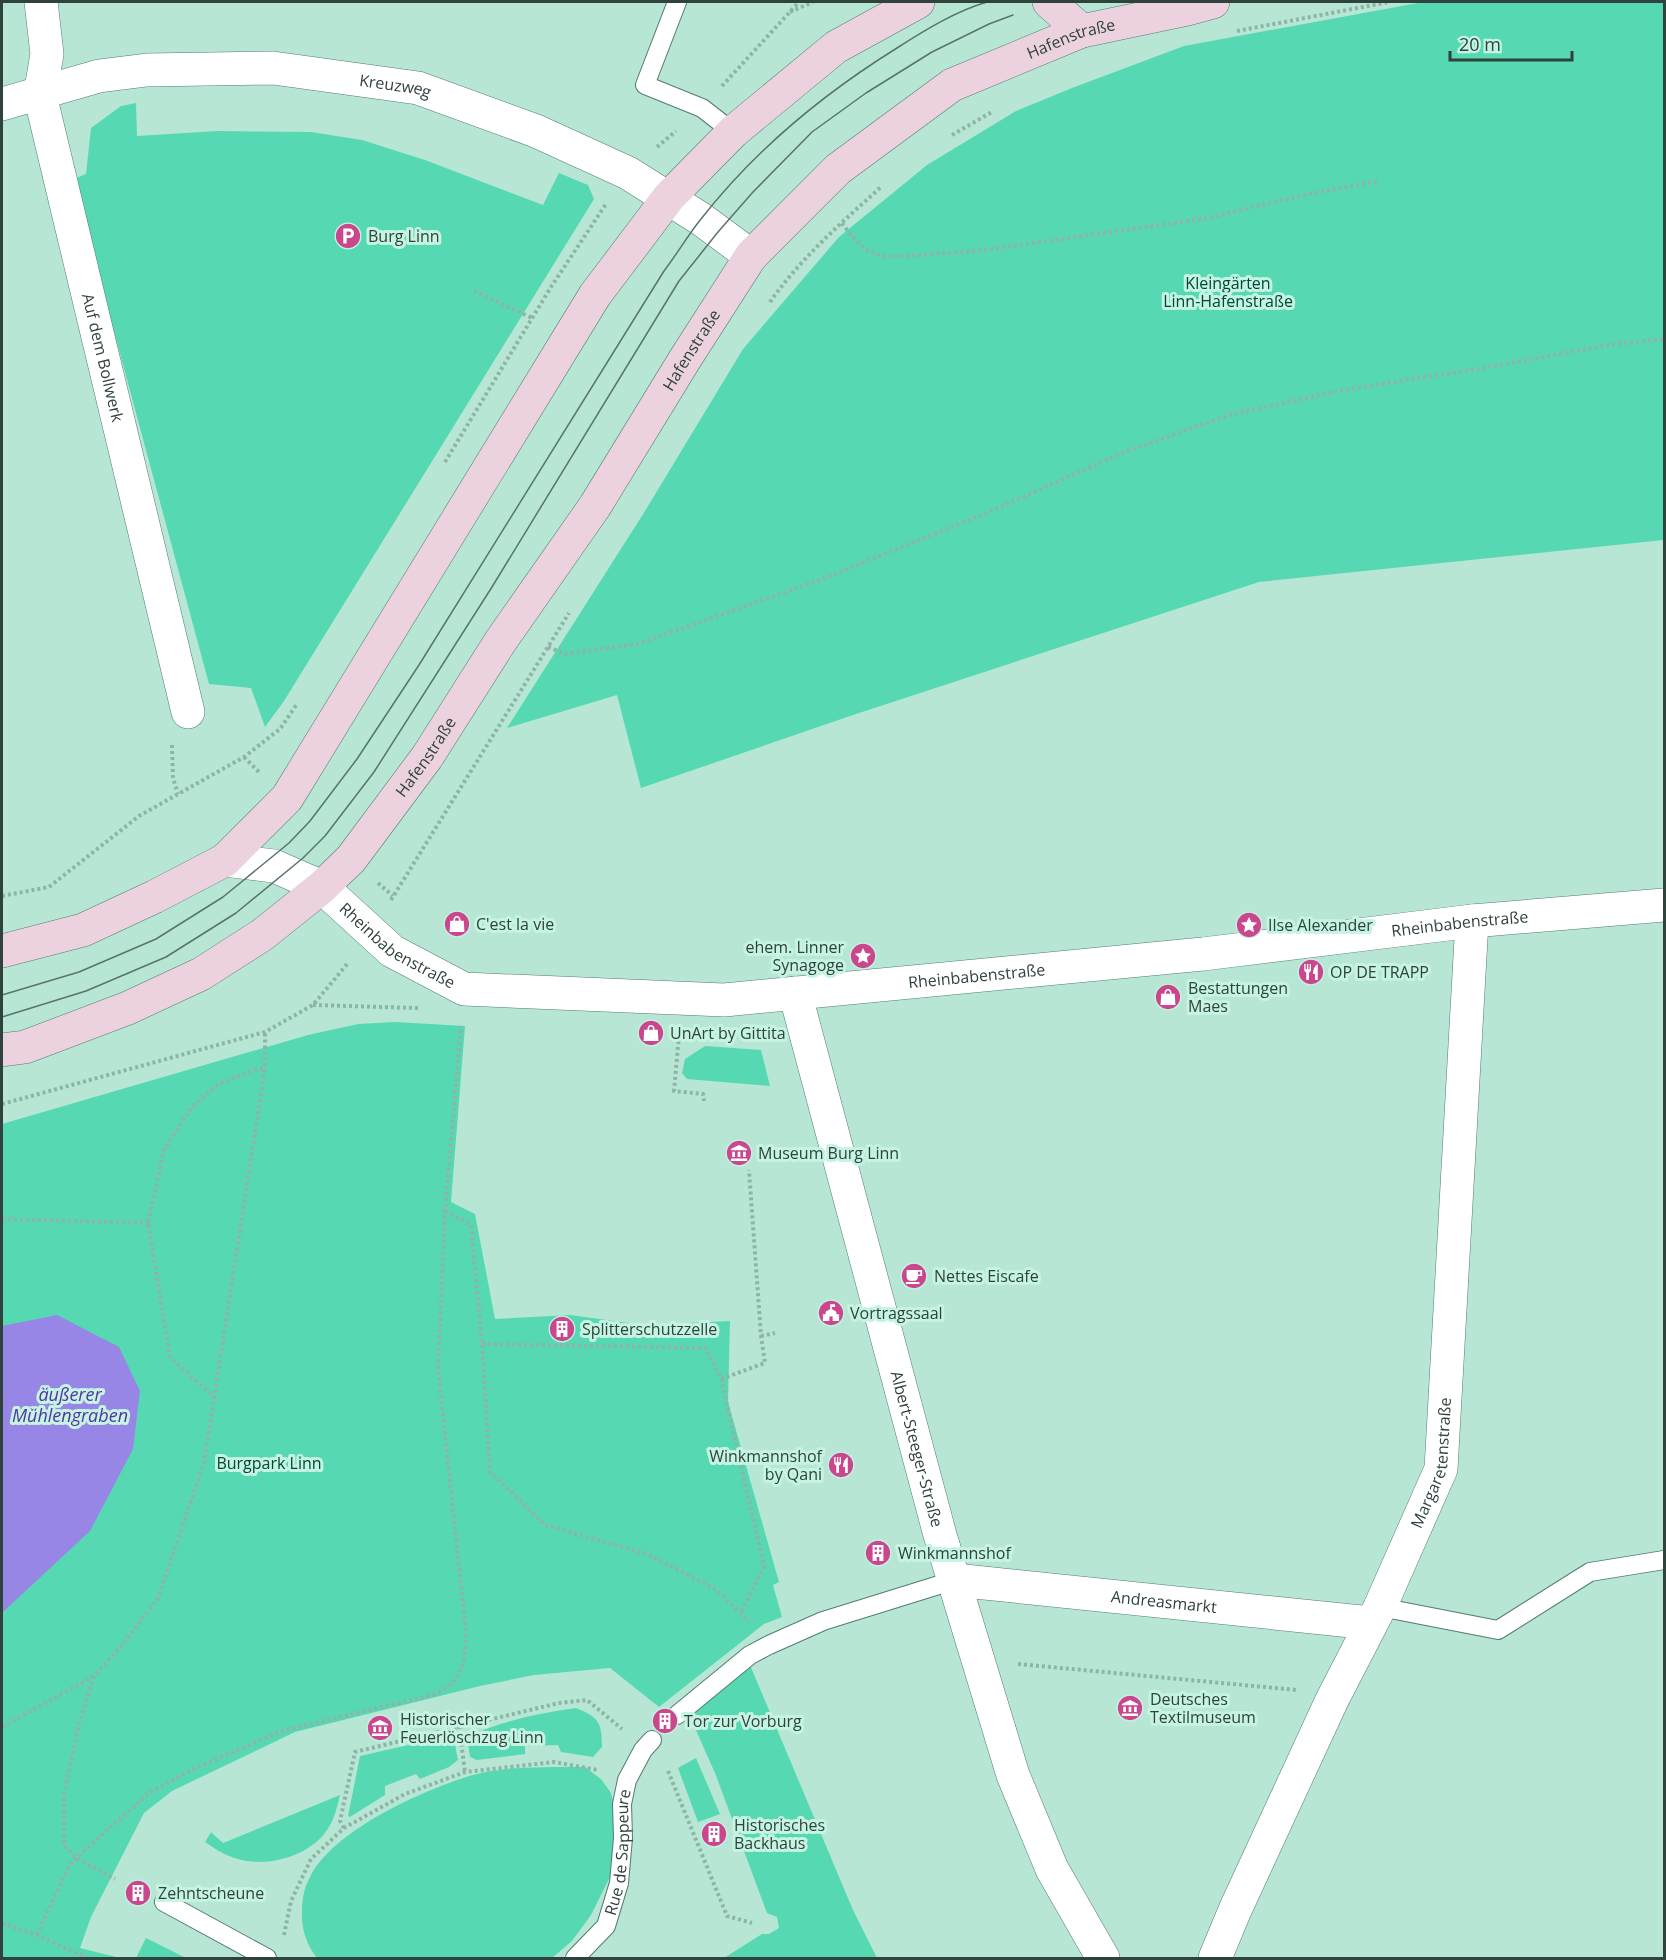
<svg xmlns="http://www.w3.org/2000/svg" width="1666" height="1960" font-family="'Open Sans',sans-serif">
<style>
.green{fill:#56d9b3}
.water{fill:#9886e7}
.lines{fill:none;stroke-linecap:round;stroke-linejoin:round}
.lane-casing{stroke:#527d6f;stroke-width:20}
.street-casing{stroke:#527d6f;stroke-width:34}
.secondary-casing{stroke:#527d6f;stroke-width:34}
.path{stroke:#8eb4a6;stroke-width:4;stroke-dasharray:3 3;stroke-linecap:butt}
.lane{stroke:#fff;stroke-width:18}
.street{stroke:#fff;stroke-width:33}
.secondary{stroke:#ecd1de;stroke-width:33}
.tram{stroke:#59746a;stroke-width:1.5}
.labels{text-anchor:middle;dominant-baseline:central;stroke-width:6;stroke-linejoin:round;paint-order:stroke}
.street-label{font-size:16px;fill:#2f423b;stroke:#c5f4e3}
.poi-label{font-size:16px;fill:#2f423b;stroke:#c5f4e3;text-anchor:start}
.park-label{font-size:16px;fill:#024737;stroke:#c5f4e3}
.water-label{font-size:18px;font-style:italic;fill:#5433a4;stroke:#c5f4e3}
</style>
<rect width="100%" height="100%" fill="#b8e6d5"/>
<path class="green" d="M1423 2H1664V540L1259 582 850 716 641 788 617 695 507 728 645 511 743 349 839 237 927 165 1016 111 1072 88 1184 46Z
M136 103 137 136 217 131 311 132 362 140 425 160 543 205 559 173 588 185 594 199 284 701 265 727 251 688 209 684 73 179 86 174 91 128 121 106Z
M395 1022 465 1026 451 1202 475 1214 495 1319 570 1315 643 1325 730 1321 728 1402 779 1582 773 1585 782 1617 764 1624 659 1707 610 1668 534 1675 480 1686 295 1732 172 1791 144 1813 91 1917 80 1948 120 1958H2V1124L308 1035 358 1024Z
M705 1046 761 1050 770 1086 687 1079 682 1073 685 1059Z
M750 1665 853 1910 877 1958H724L762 1934H769L779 1928 777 1917 767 1913 715 1773 690 1717Z
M576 1708C599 1717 602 1723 602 1747L593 1757 561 1752 558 1745 525 1746V1754L477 1760 470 1757 467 1737C501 1721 540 1713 576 1708Z
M443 1737 454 1740 458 1760 449 1767 420 1779 416 1774 385 1786V1795L350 1817 348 1816 360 1756Z
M696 1758 720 1814 698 1822 678 1768Z
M555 1767H585L601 1779 611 1793 615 1809 614 1851 610 1877 591 1915 572 1941 552 1958H317C307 1946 301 1928 302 1912 302 1899 304 1888 310 1877 333 1830 425 1789 473 1775 499 1767 529 1768 555 1767Z
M340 1795C337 1808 334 1820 327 1830 310 1856 267 1868 238 1859 226 1856 215 1849 205 1842L211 1832 223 1843Z
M146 1938 186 1958H136Z"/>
<path class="water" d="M57 1315 119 1347 140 1391 133 1449 90 1531 2 1613V1326Z"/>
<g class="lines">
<g class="lane-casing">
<g id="lane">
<path d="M677 2 645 85 702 108 733 132"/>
<path d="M1380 1607 1498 1630 1590 1572 1664 1560"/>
<path d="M677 1715 750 1655 769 1645 823 1621 955 1580"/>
<path d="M164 1902 267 1958"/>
<path id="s1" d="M575 1958 606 1926 619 1883 623 1838 622 1804 627 1780 643 1750 652 1740"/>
</g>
</g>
<g class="street-casing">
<g id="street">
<path id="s2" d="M41 2 47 54 40 95 188 712"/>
<path id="s3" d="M2 104 99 76 147 70 273 68 418 88 536 131 628 173 701 219 751 256"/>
<path id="s4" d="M225 860 274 866 322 887 392 951 464 989 724 1000 1203 954 1472 921 1664 905"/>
<path id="s5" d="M795 993 940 1535 1013 1775 1052 1869 1103 1958"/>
<path id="s6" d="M955 1580 1371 1623"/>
<path id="s7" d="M1215 1958 1235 1910 1332 1700 1380 1607 1441 1469 1472 921"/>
</g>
</g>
<g class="secondary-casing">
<g id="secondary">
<path d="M1049 2 1082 31"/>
<path d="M2 951 83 930 154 897 225 860 287 798 595 295 669 197 733 132 836 47 918 2"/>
<path id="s8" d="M2 1050 25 1047 128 1008 201 974 262 935 322 887 351 859 427 757 500 642 595 506 685 359 751 256 838 169 952 85 1082 31 1187 9 1213 2"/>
</g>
</g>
<path class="path" d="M790 12 813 2
M1237 31 1389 2
M722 86 799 2
M952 135 992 112
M657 147 676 131
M842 223 853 238 869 252 888 257 977 251 1208 218 1299 196 1379 181
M474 291 532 318
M770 302C800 259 842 222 881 187
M445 462 551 287 606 204
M548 647 566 654 638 644 820 580 989 512 1122 453 1229 415 1343 390 1484 368 1608 345 1664 339
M172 745 173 778 178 794
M244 757 259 772
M378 883 393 896
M2 896 49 887 139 816 244 757 280 729 297 704
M391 900 569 613
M313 1005 418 1008
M679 1035 674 1091 703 1094 704 1101
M2 1104 265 1032 313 1005 348 963
M445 1211 471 1225 482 1344 490 1472 545 1525 647 1554 717 1590 749 1622
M2 1219 148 1223
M761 1336 775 1333
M482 1344 706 1348 721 1379 764 1566 741 1613
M721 1379 765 1363 761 1336 749 1170
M215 1398 170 1357 148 1223 164 1150 191 1108 217 1085 254 1070 265 1068
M1018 1664 1297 1690
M94 1676 79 1724 64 1793V1845L76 1858 115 1879
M459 1726 465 1772
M2 1727 94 1676 123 1644 158 1598 204 1463 265 1068V1032
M668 1771 727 1916 752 1923
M344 1828 340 1821 355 1752 559 1703 587 1700 622 1729
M2 1923 37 1935 87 1958
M37 1935 68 1868 76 1858 149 1793 191 1770 282 1731 435 1694C464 1680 465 1661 466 1632L438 1369 445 1211 461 1026
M284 1935 291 1901 311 1859 344 1828 405 1794 465 1772 554 1762 598 1770"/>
<use href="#lane" class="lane"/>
<use href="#street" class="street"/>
<use href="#secondary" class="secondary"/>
<path class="tram" d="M2 995 79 972 156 939 223 897 289 843 310 821 357 759 419 665 664 271C677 254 688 235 701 219 755 150 823 94 897 48 925 30 956 11 987 2
M2 1017 86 991 166 957 236 913 303 858 325 836 374 772 492 587 679 281 718 232 753 192 812 132 866 93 932 52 989 24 1013 15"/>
</g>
<defs>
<g id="parking-disc" transform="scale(1.35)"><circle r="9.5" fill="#ca478d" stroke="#c5f4e3"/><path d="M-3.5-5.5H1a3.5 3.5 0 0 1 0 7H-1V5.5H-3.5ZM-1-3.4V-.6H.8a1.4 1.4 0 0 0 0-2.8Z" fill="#fff"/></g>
<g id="shop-disc" transform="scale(1.35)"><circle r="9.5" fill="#ca478d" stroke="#c5f4e3"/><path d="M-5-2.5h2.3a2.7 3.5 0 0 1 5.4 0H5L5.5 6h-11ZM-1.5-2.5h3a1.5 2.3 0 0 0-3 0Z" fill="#fff"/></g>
<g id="sight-disc" transform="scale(1.35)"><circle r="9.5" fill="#ca478d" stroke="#c5f4e3"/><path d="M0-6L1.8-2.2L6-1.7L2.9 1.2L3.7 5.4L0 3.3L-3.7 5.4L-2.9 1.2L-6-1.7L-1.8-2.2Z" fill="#fff"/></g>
<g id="restaurant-disc" transform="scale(1.35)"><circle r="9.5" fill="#ca478d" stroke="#c5f4e3"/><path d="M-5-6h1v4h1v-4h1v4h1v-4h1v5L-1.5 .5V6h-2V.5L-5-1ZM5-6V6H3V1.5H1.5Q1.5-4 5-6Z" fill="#fff"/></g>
<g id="museum-disc" transform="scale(1.35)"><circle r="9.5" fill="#ca478d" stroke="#c5f4e3"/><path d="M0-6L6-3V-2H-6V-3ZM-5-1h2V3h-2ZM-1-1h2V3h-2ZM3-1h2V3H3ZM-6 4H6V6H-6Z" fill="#fff"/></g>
<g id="cafe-disc" transform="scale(1.35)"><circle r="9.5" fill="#ca478d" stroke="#c5f4e3"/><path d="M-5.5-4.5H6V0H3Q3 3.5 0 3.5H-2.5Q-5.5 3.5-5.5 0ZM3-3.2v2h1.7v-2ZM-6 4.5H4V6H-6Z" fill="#fff"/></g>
<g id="civic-disc" transform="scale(1.35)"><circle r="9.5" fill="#ca478d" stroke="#c5f4e3"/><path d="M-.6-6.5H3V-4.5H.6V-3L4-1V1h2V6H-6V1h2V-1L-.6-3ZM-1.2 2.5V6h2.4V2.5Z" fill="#fff"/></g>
<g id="building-disc" transform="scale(1.35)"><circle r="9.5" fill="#ca478d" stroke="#c5f4e3"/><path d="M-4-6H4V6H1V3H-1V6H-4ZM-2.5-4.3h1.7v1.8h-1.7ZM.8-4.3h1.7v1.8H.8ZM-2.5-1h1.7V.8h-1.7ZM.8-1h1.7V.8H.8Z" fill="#fff"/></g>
</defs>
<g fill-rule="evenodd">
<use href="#parking-disc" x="348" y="236"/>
<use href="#shop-disc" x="457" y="924"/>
<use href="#sight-disc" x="1249" y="925"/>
<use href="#sight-disc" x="863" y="956"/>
<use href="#restaurant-disc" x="1311" y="972"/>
<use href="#shop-disc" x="1168" y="997"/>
<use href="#shop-disc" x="651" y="1033"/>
<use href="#museum-disc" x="739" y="1153"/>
<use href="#cafe-disc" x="914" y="1276"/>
<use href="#civic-disc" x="831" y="1313"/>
<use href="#building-disc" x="562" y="1329"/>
<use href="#restaurant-disc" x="841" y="1465"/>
<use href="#building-disc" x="878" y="1553"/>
<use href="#museum-disc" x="1130" y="1708"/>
<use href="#building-disc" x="665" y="1721"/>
<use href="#museum-disc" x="380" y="1728"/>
<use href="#building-disc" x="714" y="1834"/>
<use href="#building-disc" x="138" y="1893"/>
</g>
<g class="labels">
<g class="street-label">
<text stroke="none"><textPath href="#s8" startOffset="1520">Hafenstraße</textPath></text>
<text stroke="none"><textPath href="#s3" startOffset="399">Kreuzweg</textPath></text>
<text stroke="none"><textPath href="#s8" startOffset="1016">Hafenstraße</textPath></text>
<text stroke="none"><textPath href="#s2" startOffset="364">Auf dem Bollwerk</textPath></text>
<text stroke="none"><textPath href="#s8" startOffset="530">Hafenstraße</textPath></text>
<text stroke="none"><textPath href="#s4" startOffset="1278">Rheinbabenstraße</textPath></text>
<text stroke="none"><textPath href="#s4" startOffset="198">Rheinbabenstraße</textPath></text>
<text stroke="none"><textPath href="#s4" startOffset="792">Rheinbabenstraße</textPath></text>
<text stroke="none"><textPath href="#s5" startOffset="472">Albert-Steeger-Straße</textPath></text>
<text stroke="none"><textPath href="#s7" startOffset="543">Margaretenstraße</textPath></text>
<text stroke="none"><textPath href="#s6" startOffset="210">Andreasmarkt</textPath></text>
<text stroke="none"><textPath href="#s1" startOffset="120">Rue de Sappeure</textPath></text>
</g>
<g class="poi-label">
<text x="368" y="236">Burg Linn</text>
<text x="476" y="924">C'est la vie</text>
<text x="1268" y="925">Ilse Alexander</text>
<text x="844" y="947" text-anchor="end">ehem. Linner<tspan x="844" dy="18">Synagoge</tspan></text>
<text x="1330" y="972">OP DE TRAPP</text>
<text x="1188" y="988">Bestattungen<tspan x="1188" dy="18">Maes</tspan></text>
<text x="670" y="1033">UnArt by Gittita</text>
<text x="758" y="1153">Museum Burg Linn</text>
<text x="934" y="1276">Nettes Eiscafe</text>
<text x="850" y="1313">Vortragssaal</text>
<text x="582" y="1329">Splitterschutzzelle</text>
<text x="822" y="1456" text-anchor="end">Winkmannshof<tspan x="822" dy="18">by Qani</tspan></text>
<text x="898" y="1553">Winkmannshof</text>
<text x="1150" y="1699">Deutsches<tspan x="1150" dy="18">Textilmuseum</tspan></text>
<text x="400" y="1719">Historischer<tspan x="400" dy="18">Feuerlöschzug Linn</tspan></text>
<text x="684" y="1721">Tor zur Vorburg</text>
<text x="734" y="1825">Historisches<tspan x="734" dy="18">Backhaus</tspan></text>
<text x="158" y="1893">Zehntscheune</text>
</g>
<g class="park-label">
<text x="1228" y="283">Kleingärten<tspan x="1228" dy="18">Linn-Hafenstraße</tspan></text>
<text x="269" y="1463">Burgpark Linn</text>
</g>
<g class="water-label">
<text x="70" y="1394">äußerer<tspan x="70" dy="21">Mühlengraben</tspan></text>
</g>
</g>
<rect width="1666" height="1960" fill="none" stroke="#2f423b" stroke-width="6"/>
<path d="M1450 51v9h122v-9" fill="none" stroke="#2f423b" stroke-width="3"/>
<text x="1459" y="51" font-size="18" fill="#2f423b" stroke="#c5f4e3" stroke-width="4.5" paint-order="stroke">20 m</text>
</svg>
